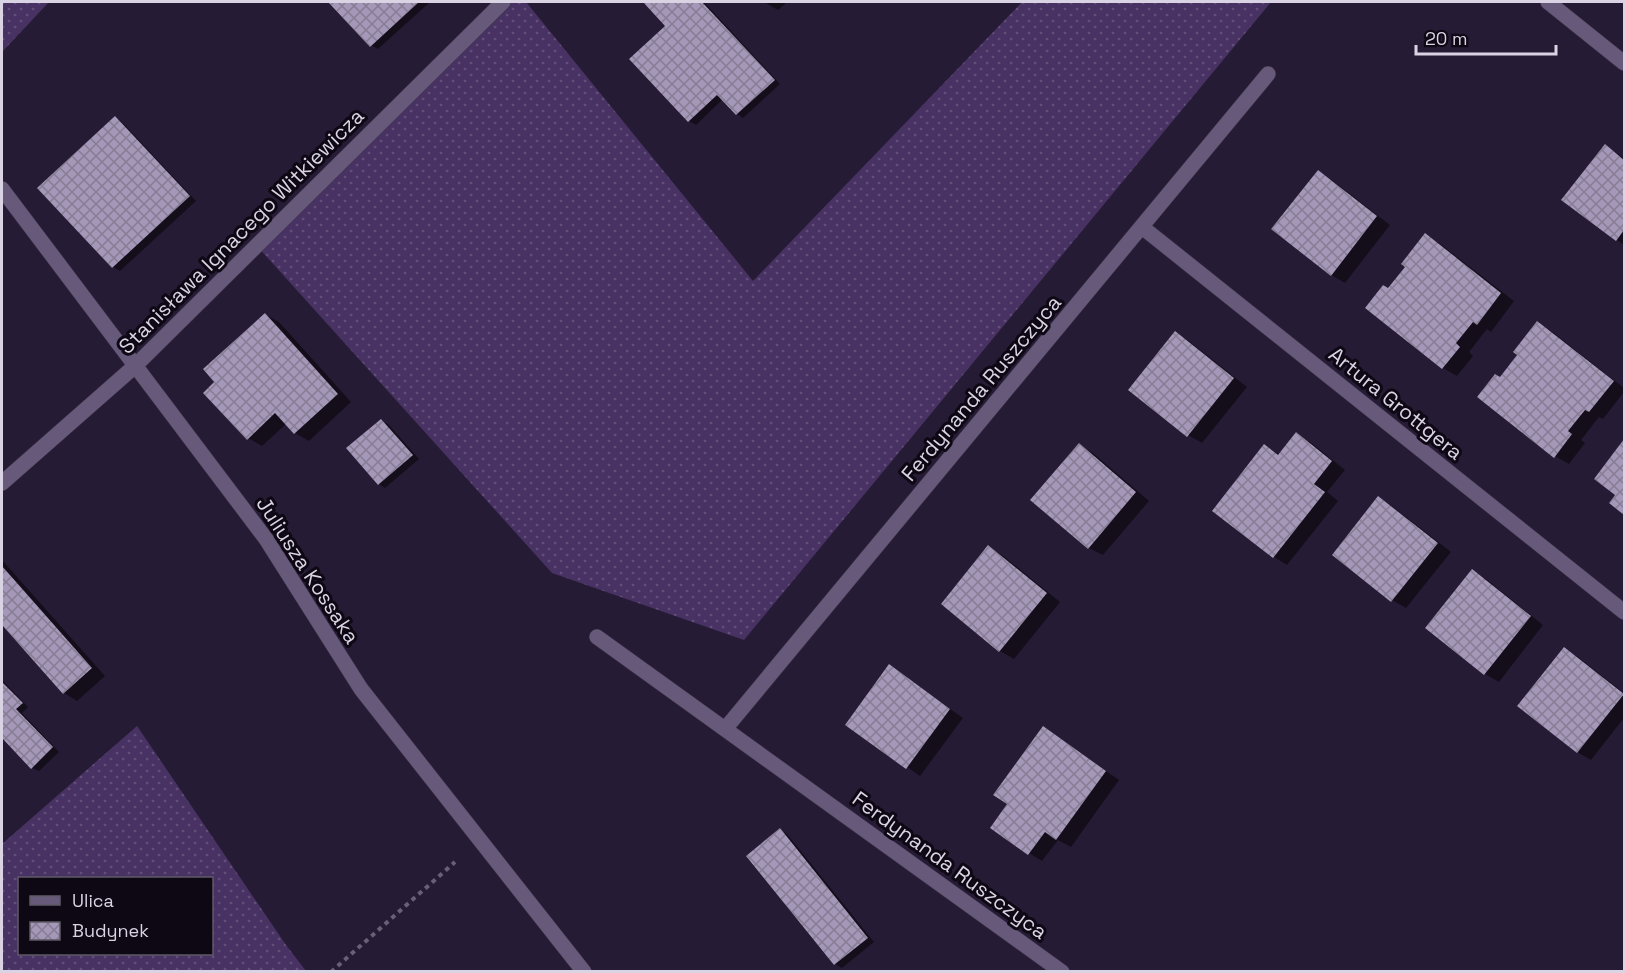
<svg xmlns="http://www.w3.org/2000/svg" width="1626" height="973" font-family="'Space Grotesk',sans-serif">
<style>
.grass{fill:url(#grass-dots);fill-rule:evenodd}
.shadow{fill:#0007}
.building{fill:url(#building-cross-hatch)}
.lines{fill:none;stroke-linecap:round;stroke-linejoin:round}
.minor-casing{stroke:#3f354c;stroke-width:16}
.path{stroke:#696076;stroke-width:4;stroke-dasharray:4.5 4.5;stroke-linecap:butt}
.minor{stroke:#66597a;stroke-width:15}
.labels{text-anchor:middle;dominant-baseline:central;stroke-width:6;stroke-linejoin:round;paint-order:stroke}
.street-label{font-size:21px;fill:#d9d3e3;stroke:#0d0813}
</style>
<defs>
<pattern id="grass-dots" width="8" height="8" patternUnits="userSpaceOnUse" patternTransform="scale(1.5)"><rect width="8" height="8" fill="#483263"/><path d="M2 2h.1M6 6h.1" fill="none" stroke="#624f79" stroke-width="1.8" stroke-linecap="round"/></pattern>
<pattern id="building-cross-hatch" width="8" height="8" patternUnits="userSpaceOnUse" patternTransform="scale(1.5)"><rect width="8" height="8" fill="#a497b7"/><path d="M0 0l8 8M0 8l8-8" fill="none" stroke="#867d94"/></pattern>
</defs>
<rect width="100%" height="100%" fill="#261b34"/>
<path class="grass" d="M2 2H49L2 52Z
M503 2H526L753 281 1022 2H1271L744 640 552 573 257 246Z
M137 726 286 945 306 971H2V844ZM20 878H212V954H20Z"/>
<path class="shadow" d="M330 2H430L378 49 371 45Z
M645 2H704L780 84 743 118 737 114 723 99 696 125 689 121 667 26Z
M764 2H787L778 10Z
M115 117 121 121 196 201 120 271 113 267 39 188Z
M1605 146 1624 158V245L1617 240Z
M1318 172 1332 180 1390 225 1345 283 1331 275Z
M1425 235 1439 243 1514 301 1491 332 1487 329 1469 352 1473 356 1457 376 1443 368 1367 308 1388 290 1407 266Z
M265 314 279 322 351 402 309 441 295 433 287 423 262 446 248 438 217 382Z
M1537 323 1551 331 1624 388V392L1603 419 1599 417 1581 440 1585 443 1569 464 1555 456 1500 378 1519 355Z
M1175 333 1189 341 1247 387 1202 443 1188 435Z
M381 421 388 424 419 459 385 488 379 484Z
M1296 434 1310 442 1345 470 1327 492 1338 501 1287 565 1274 557 1214 511 1264 446 1280 455Z
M1624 442V513L1611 502 1617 495 1596 478Z
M1079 445 1093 453 1149 501 1103 555 1089 548Z
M1379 498 1392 506 1451 552 1406 608 1392 600Z
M988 547 1002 555 1060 602 1014 659 1000 651Z
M2 560 105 676 77 701 64 693 2 623Z
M1472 571 1486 579 1543 625 1499 682 1485 674 1427 628Z
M1565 649 1578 657 1624 693V718L1591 760 1577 752Z
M889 666 963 718 920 776 847 724Z
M2 680 28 707 22 713 59 752 39 771 32 768 2 736Z
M1044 728 1119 780 1071 847 1058 840 1042 861 1029 853 1009 804Z
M780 830 787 834 874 942 842 968 835 964Z"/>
<path class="building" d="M328 2H419L370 47Z
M643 2H702L775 80 736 115 717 95 688 122 629 59 665 26Z
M115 116 190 196 112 268 37 188Z
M1605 144 1624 160V230L1616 241 1561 200Z
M1318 170 1377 216 1331 276 1271 229Z
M1425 233 1501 293 1477 325 1473 322 1456 343 1460 347 1442 369 1365 308 1383 285 1388 288 1405 267 1401 264Z
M265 313 338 394 294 434 275 413 247 440 203 393 214 382 203 369Z
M1537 321 1614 381 1589 412 1585 410 1568 431 1572 434 1554 458 1477 397 1495 374 1500 377 1517 355 1513 352Z
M1175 331 1234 378 1187 437 1128 390Z
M381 419 413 455 378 485 346 448Z
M1296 432 1332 461 1314 484 1325 492 1273 558 1212 511 1264 444 1278 455Z
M1624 439V515L1609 503 1615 495 1594 479Z
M1079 443 1136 492 1088 549 1030 500Z
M1378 496 1438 543 1391 602 1332 555Z
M988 545 1047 593 999 652 941 604Z
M2 566 92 668 63 694 2 625Z
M1472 569 1531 616 1484 675 1425 628Z
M1564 647 1624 694 1577 753 1517 706Z
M889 664 950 709 906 769 845 725Z
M2 682 23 703 16 709 53 747 31 769 2 738Z
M1043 726 1106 771 1056 840 1045 832 1028 855 990 828 1007 804 993 795Z
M780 828 868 938 834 965 746 856Z"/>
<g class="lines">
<g class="minor-casing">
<path id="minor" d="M1548 2 1624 63
M2 189 266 539 361 689 584 972
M1142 227 1624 612
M2 483 135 366 503 2
M597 637 1062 972
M725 729 1268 74"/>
</g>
<path class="path" d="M331 972 455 862"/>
<use href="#minor" class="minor"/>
</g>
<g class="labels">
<g class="street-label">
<text transform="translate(241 231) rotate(-45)">Stanisława Ignacego Witkiewicza</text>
<text transform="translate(981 388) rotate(-50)">Ferdynanda Ruszczyca</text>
<text transform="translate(1396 403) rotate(39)">Artura Grottgera</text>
<text transform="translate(308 570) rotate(57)">Juliusza Kossaka</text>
<text transform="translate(950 865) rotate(36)">Ferdynanda Ruszczyca</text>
</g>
</g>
<rect width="1626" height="973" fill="none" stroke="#d9d3e3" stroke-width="6"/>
<rect x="18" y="877" width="195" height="78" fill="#0d0813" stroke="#5f5966" stroke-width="1.5"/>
<rect x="30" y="896" width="30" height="9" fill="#66597a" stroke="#5f5966" stroke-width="1.5"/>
<text x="72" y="907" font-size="18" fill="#d9d3e3">Ulica</text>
<rect x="30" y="922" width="30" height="18" fill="url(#building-cross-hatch)" stroke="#5f5966" stroke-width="1.5"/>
<text x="72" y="937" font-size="18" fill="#d9d3e3">Budynek</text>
<path d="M1416 45v9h140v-9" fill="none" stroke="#d9d3e3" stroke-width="3"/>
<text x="1425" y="45" font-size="18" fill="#d9d3e3" stroke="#0d0813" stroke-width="4.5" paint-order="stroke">20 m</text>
</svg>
